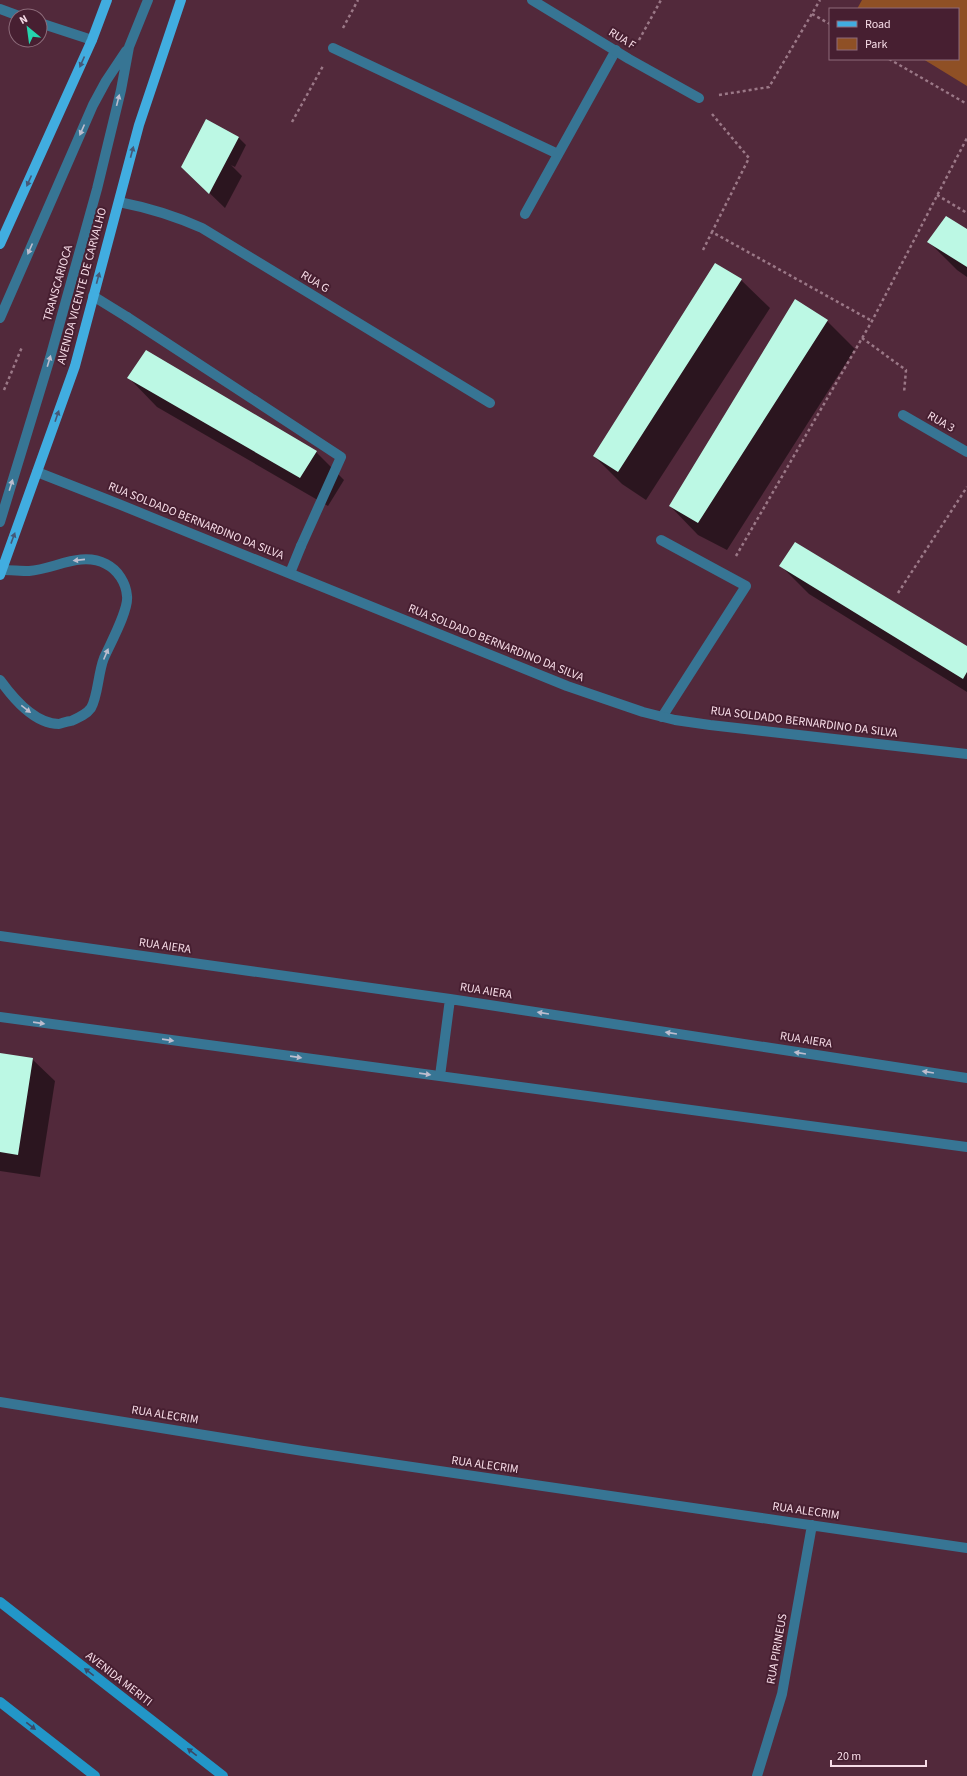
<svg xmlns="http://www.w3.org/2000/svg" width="967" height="1776" font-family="'Source Sans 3',sans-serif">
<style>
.green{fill:#8f5025}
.shadow{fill:#0007}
.building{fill:#bcf8e4}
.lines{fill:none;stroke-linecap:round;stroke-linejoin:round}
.path{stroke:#9b7887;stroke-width:2.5;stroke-dasharray:3 3;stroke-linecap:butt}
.service{stroke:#377594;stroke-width:10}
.minor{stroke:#377594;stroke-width:10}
.tertiary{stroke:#377594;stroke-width:10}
.secondary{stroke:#2296c8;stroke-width:10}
.primary{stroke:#41ade0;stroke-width:10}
.oneway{fill:#455877}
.oneway2{fill:#bdbdce}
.oneway3{fill:#3a4966}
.labels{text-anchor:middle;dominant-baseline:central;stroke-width:4;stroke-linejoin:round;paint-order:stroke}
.street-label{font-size:12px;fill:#f7dce7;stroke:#471f31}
</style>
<rect width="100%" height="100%" fill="#52293b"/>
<path class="green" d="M862 0H967V86L923 59H958V9H857Z"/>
<path class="shadow" d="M206 121 239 138 246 145 235 167 231 165 242 176 225 208 198 182Z
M967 230V277L957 270 929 242Z
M741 280 770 308 646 500 622 484 594 456Z
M827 321 855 349 727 550 698 535 670 506Z
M129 378 316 452 344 480 328 506 157 407Z
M781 566 967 648V692L809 594Z
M0 1054 32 1059 55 1081 40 1177 0 1171Z"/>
<path class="building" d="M206 119 239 137 209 194 181 167Z
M946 216 967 229V267L927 242Z
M715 263 742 279 618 472 593 456Z
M795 299 828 320 698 523 669 506Z
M146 350 317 451 300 478 127 378Z
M795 542 967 646V672L963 679 779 566Z
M0 1053 33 1058 18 1155 0 1152Z"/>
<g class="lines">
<path class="path" d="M812 14 830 24
M343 28 358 0
M639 40 661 0
M889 59 967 104
M719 95 769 87 820 0
M712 114 749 158 712 232 872 321
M292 122 323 66
M937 195 967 213
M703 250 712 232
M862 338 906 370 904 393
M4 390 22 347
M736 556 872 321 967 138
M898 593 967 487"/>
<path class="service" d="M333 48 558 154
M525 214 616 50
M127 317 341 457 301 546
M0 318 93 105 106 81 126 51
M0 522 50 358 97 189 121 90 129 47 148 0
M661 540 746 586 662 717
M0 680C13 698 34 724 59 724 63 723 67 721 71 721 78 718 86 715 91 708 98 696 98 673 104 658 110 644 129 610 127 596 126 583 118 570 106 564 81 551 55 569 29 571 20 571 11 570 2 570"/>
<path class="minor" d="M532 0 629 59 699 98
M0 9 19 16
M40 23 92 40
M119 202C150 208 173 215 202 228L490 403
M93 296 127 317
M903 415 967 452
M290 573 301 546
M0 936 450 999 967 1078
M0 1017 967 1147
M440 1076 450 999
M0 1402 303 1451 967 1548
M757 1776 782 1694 812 1525"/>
<path class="tertiary" d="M37 472 116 503 567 686 643 712 675 720 710 725 967 754"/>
<path class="secondary" d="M0 1602 223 1776
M0 1702 95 1776"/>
<path class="primary" d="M0 244 92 40 107 0
M0 575 75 366 139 125 181 0"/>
</g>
<defs><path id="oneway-solid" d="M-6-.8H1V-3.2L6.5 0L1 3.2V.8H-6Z"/></defs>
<g class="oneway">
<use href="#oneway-solid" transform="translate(82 62) rotate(114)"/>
<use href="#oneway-solid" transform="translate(132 152) rotate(-75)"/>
<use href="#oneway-solid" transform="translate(29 181) rotate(114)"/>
<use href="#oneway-solid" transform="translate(98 278) rotate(-75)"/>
<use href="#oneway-solid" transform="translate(57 416) rotate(-71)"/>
<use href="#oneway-solid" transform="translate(13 538) rotate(-70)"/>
</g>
<g class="oneway2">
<use href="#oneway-solid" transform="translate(118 100) rotate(-76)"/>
<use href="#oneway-solid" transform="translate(82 130) rotate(114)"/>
<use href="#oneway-solid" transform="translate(30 249) rotate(114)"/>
<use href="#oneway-solid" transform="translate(49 361) rotate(-73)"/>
<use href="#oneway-solid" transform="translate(11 485) rotate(-73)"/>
<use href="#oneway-solid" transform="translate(79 560) rotate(174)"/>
<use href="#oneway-solid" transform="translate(106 654) rotate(-67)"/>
<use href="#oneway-solid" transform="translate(26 709) rotate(38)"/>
<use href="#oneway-solid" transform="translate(543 1013) rotate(-171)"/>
<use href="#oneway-solid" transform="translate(39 1023) rotate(8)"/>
<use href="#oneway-solid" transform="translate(671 1033) rotate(-171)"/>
<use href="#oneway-solid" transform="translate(168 1040) rotate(8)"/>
<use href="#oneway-solid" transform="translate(800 1053) rotate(-171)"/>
<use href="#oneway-solid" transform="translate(296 1057) rotate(8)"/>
<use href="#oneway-solid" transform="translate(928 1072) rotate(-171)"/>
<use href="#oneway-solid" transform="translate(425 1074) rotate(8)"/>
</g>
<g class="oneway3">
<use href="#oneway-solid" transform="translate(89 1672) rotate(-142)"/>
<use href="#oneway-solid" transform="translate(31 1726) rotate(38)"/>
<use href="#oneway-solid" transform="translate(192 1752) rotate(-142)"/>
</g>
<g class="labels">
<g class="street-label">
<text transform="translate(622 39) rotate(32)">RUA F</text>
<text transform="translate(315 282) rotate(31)">RUA G</text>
<text transform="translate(58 283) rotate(-74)">TRANSCARIOCA</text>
<text transform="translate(82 286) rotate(-75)">AVENIDA VICENTE DE CARVALHO</text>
<text transform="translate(941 422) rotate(30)">RUA 3</text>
<text transform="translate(196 521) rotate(22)">RUA SOLDADO BERNARDINO DA SILVA</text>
<text transform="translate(496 643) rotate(22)">RUA SOLDADO BERNARDINO DA SILVA</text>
<text transform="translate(804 722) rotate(7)">RUA SOLDADO BERNARDINO DA SILVA</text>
<text transform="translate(165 946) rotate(8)">RUA AIERA</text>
<text transform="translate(486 991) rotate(9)">RUA AIERA</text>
<text transform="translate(806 1040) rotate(9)">RUA AIERA</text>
<text transform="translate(165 1415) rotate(9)">RUA ALECRIM</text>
<text transform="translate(485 1465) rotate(8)">RUA ALECRIM</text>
<text transform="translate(806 1511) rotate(8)">RUA ALECRIM</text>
<text transform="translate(777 1649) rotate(-80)">RUA PIRINEUS</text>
<text transform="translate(119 1679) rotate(38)">AVENIDA MERITI</text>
</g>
</g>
<rect x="829" y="8" width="130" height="52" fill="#471f31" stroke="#8d6b7a"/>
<rect x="837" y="21" width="20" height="6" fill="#41ade0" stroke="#8d6b7a"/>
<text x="865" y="28" font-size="12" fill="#f7dce7">Road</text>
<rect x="837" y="38" width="20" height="12" fill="#8f5025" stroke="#8d6b7a"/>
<text x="865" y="48" font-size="12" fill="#f7dce7">Park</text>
<g transform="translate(28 28) rotate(331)"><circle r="19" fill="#471f31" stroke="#8d6b7a"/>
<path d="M0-3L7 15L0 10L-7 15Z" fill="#25d5ae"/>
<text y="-6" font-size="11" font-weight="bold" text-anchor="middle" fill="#f7dce7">N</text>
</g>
<path d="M831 1760v6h95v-6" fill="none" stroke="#f7dce7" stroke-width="2"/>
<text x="837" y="1760" font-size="12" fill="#f7dce7" stroke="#471f31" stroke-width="3" paint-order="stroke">20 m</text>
</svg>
